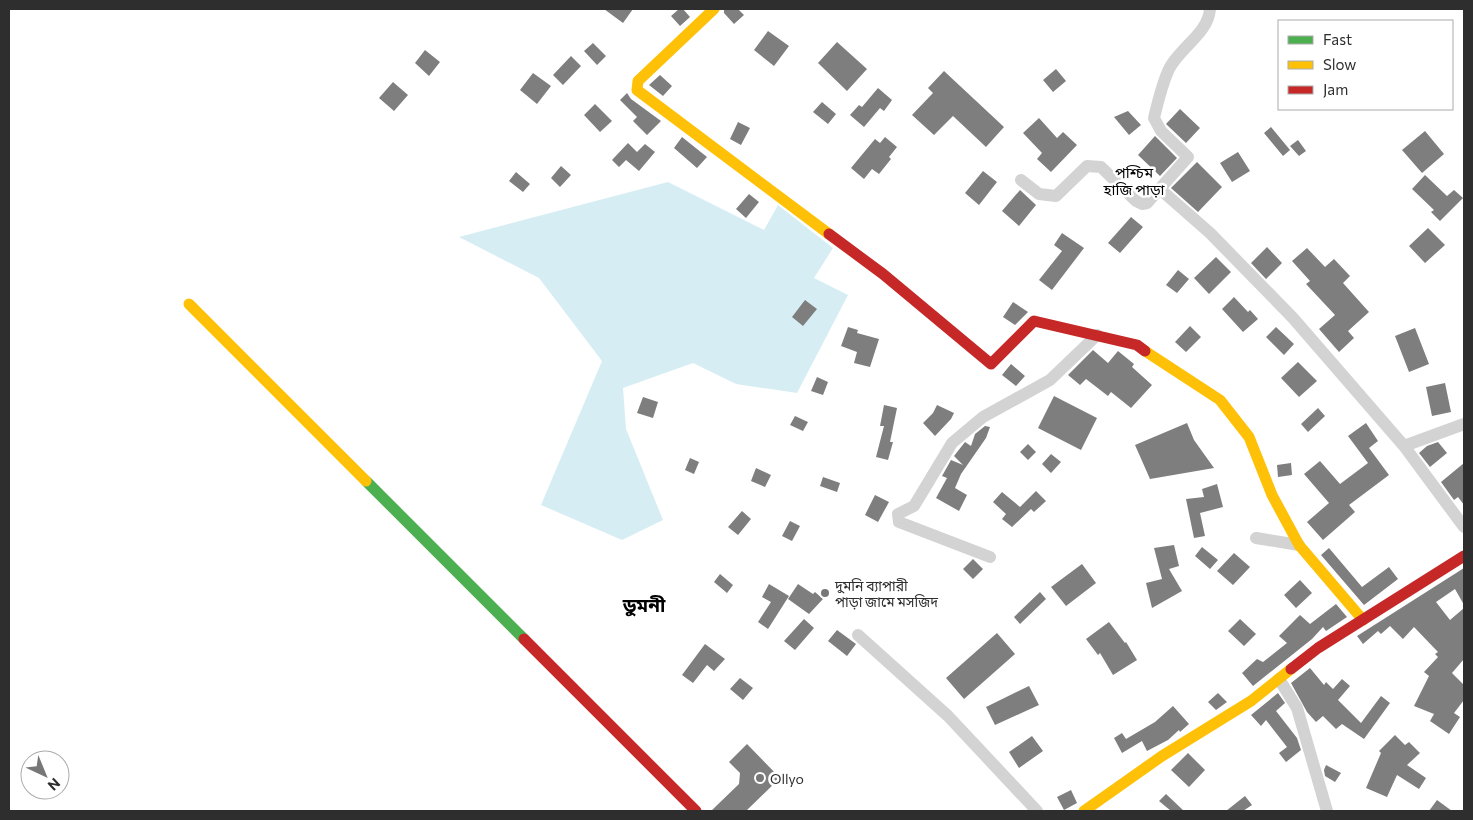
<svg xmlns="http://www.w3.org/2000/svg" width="1473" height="820" font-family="Commissioner,'Noto Sans Bengali',sans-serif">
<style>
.water{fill:#d6eef3}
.building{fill:#7e7e7e}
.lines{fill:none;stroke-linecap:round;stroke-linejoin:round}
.street{stroke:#d3d3d3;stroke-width:12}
.fast{stroke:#4caf50;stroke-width:11}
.slow{stroke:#ffc107;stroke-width:11}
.jam{stroke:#c62828;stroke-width:11}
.poi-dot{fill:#777;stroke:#fff;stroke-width:2}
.labels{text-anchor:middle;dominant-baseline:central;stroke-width:5;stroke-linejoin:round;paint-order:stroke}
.poi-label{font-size:14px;fill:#2e2e2e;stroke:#fff;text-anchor:start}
.neighbourhood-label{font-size:15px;fill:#000;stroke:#fff}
.district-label{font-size:19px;font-weight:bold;fill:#000;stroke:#fff}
</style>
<rect width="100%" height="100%" fill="#fff"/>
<path class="water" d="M668 182 764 230 778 205 833 248 814 278 848 295 797 393 736 384 693 363 623 388 626 429 663 520 622 540 541 505 602 361 539 278 459 237Z"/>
<path class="building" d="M604 9H633L623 23Z
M679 9H683L690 17 680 26 671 16Z
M724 9H738L744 15 734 24 724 13Z
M768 31 789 46 774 66 754 50Z
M837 42 867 69 847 91 818 63Z
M593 43 606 56 597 65 584 51Z
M425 50 440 62 429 76 415 63Z
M571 56 581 66 563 85 553 75Z
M1056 69 1066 81 1053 92 1043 80Z
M944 71 1004 127 986 147 953 116 934 135 912 115 933 93 928 88Z
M533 73 551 86 537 104 520 90Z
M660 75 672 86 663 96 649 85Z
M393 82 408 95 394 111 379 98Z
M878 88 892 100 884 111 880 108 864 127 850 115 859 105 862 107Z
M627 93 631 99 661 121 647 135 633 121 637 117 620 100Z
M822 102 836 114 828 124 813 112Z
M595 104 612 121 600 132 584 115Z
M1180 109 1200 128 1186 143 1166 124Z
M1128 111 1141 125 1129 135 1114 117Z
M1039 118 1057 138 1063 132 1077 145 1051 172 1037 159 1042 153 1023 133Z
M738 122 750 128 741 145 730 139Z
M1271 127 1290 150 1283 156 1264 133Z
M1425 131 1444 154 1422 173 1402 150Z
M1155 136 1177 158 1160 176 1138 155Z
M682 137 707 157 697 168 674 148Z
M885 137 897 147 889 157 891 159 879 174 872 169 864 179 851 168 875 139 880 143Z
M1298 140 1306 151 1299 156 1290 146Z
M628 143 637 152 645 144 655 152 639 171 626 160 619 167 612 160Z
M1238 152 1250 171 1232 182 1220 163Z
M1197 162 1222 187 1198 212 1171 188Z
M561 166 571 175 560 187 551 178Z
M983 171 997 182 979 205 965 193Z
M516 172 530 184 523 192 509 181Z
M1425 175 1447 196 1454 190 1463 198 1440 221 1431 212 1434 210 1412 189Z
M1020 190 1036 205 1019 226 1002 211Z
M749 194 759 202 746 218 736 209Z
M1131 217 1143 227 1120 253 1108 243Z
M1428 228 1445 245 1425 263 1409 246Z
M1062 233 1084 248 1052 290 1039 280 1062 251 1054 245Z
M1267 247 1282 263 1266 279 1251 263Z
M1307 248 1325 267 1334 259 1350 276 1343 283 1369 312 1348 331 1354 338 1339 352 1319 329 1335 315 1306 284 1310 281 1292 261Z
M1216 257 1231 272 1209 294 1194 278Z
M1178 270 1189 279 1177 293 1166 285Z
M1234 297 1248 312 1250 310 1258 319 1243 332 1222 309Z
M805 300 817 309 803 326 792 317Z
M1013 302 1028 312 1015 325 1003 317Z
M1190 326 1201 337 1186 352 1175 342Z
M848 327 858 330 857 333 879 339 870 367 854 363 857 352 841 346Z
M1276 327 1294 344 1284 355 1266 337Z
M1415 328 1429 364 1409 372 1395 336Z
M1093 350 1108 363 1118 351 1134 364 1132 367 1152 385 1131 408 1111 392 1108 396 1086 379 1080 385 1068 375Z
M1298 362 1317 381 1299 397 1281 378Z
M1011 364 1025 376 1016 386 1002 375Z
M817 377 828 382 823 395 811 391Z
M1445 383 1451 412 1432 416 1426 387Z
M1054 396 1097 418 1081 450 1038 428Z
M643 397 658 402 653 418 637 413Z
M884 405 897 408 890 442H893L888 460 876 457 884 426H880Z
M937 405 954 413 951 419 935 436 923 423 933 413Z
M1318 408 1325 416 1308 432 1301 424Z
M795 416 808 422 803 431 790 425Z
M1187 423 1194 440 1214 468 1150 479 1135 445Z
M1366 423 1378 441 1369 448 1389 475 1349 505 1355 512 1323 540 1307 522 1329 503 1304 474 1320 461 1340 484 1368 463 1348 436Z
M985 426 990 427 986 438 961 474 955 488 967 495 959 511 936 498 947 478 942 476 951 460 963 465 954 456 965 442 971 446 975 434Z
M1438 442 1447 453 1430 467 1419 453 1427 446Z
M1028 444 1036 452 1028 460 1020 452Z
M1051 454 1061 462 1051 473 1042 464Z
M690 458 699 462 694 474 685 470Z
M1291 463 1292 475 1278 477 1277 465Z
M1464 463V505L1458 497 1454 500 1441 482Z
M756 468 771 475 765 487 751 481Z
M823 477 840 483 837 492 820 486Z
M1217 484 1223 507 1200 513 1205 536 1194 538 1186 499 1204 497 1202 489Z
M1036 491 1046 501 1034 512 1031 509 1012 527 1002 519 1006 514 993 502 1002 492 1020 507Z
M875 495 889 502 878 522 865 515Z
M742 511 751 519 738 535 728 527Z
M790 521 800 526 792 541 782 536Z
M1174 545 1179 566 1169 569 1182 591 1152 608 1146 583 1162 579 1154 548Z
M1202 547 1218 560 1210 569 1195 556Z
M1329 548 1362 587 1389 567 1398 579 1364 605 1321 555Z
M1234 553 1250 567 1233 585 1217 571Z
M973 559 983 569 973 579 963 569Z
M1082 564 1096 583 1066 606 1051 587Z
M1464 568V605L1455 589 1436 602 1450 620 1464 608V659L1452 673 1464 685V700L1454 713 1460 717 1449 734 1430 721 1434 714 1414 706 1429 676 1424 672 1438 657 1435 654 1438 652 1414 627 1403 639 1390 626 1381 634 1378 631 1363 644 1357 636Z
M720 574 733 585 727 593 714 582Z
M1300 580 1312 593 1296 608 1284 595Z
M769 584 789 596 768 629 758 622 771 602 762 597Z
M798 584 813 594 815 592 823 599 809 614 788 599Z
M1040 592 1046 599 1020 624 1014 617Z
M1336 604 1347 617 1326 631 1323 627 1312 639 1253 686 1242 673 1257 659 1263 662 1287 643 1279 636 1300 615 1310 624Z
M804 619 814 628 795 650 784 641Z
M1240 619 1256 634 1244 646 1228 631Z
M1109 622 1125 643 1126 642 1137 660 1113 675 1100 653 1098 655 1086 639Z
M837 630 856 644 847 656 828 641Z
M997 633 1015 654 964 699 946 678Z
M705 644 725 659 714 671 707 665 693 683 682 675Z
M1310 668 1324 685 1326 682 1333 689 1342 679 1350 686 1338 700 1361 723 1381 696 1390 703 1364 739 1342 724 1336 729 1323 716 1316 722 1307 712 1291 683Z
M740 678 753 688 743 700 730 689Z
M1029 686 1039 705 995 725 986 707Z
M1218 693 1227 702 1216 710 1208 702Z
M1278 693 1285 703 1276 711 1297 738 1301 750 1286 762 1279 753 1287 747 1266 720 1261 726 1251 715Z
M1173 706 1189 724 1180 732 1179 730 1168 740 1147 751 1142 741 1122 753 1114 738 1122 733 1126 739 1155 722Z
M1395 735 1405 745 1409 742 1420 753 1407 765 1426 778 1419 789 1397 775 1387 797 1366 788 1381 753 1379 751Z
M1032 736 1043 751 1019 768 1009 752Z
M747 744 780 778 746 811H711L739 784 740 773 729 762Z
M1188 753 1205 770 1189 787 1171 770Z
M1326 765 1341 773 1335 782 1325 776 1324 770Z
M1071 790 1077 803 1064 810 1057 797Z
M1166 794 1184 811H1171L1159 801Z
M1245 796 1252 805 1243 811H1226Z
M1437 800 1452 811H1429Z"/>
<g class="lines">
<path class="street" d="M1021 180 1039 194 1056 196 1087 166 1101 167 1136 201 1142 204 1147 203 1188 157 1161 131 1154 118C1158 101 1162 84 1169 69 1180 47 1208 34 1210 9
M1161 190 1210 233 1293 318 1404 446 1464 527
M1404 446 1464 424
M1256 538 1299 545
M990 557 899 522 898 514 914 506 952 443 983 417 1050 380 1097 335
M858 635 948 716 1037 811
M1279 679 1297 708 1327 811"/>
<path class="fast" d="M366 481 524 639"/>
<path class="slow" d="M714 9 638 81 637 90 829 234
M189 304 366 481
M1145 351 1220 400 1249 437 1272 495 1299 545 1363 620
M1084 811 1162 756 1251 701 1291 669"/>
<path class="jam" d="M829 234 883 274 991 364 1034 321 1137 345 1145 351
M524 639 696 811
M1291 669 1318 648 1464 556"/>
</g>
<g class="poi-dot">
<circle cx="825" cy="593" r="5"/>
<circle cx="760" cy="778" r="5"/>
</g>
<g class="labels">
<g class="poi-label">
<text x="835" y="585">দুমনি ব্যাপারী<tspan x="835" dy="16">পাড়া জামে মসজিদ</tspan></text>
<text x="770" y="778">Ollyo</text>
</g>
<g class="neighbourhood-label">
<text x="1134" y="172">পশ্চিম<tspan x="1134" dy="17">হাজি পাড়া</tspan></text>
</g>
<g class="district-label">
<text x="644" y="604">ডুমনী</text>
</g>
</g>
<rect width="1473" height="820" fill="none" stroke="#2e2e2e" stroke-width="20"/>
<rect x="1278" y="20" width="175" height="90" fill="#ffffff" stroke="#ababab"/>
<rect x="1288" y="36" width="25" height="8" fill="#4caf50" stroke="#ababab"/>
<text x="1323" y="45" font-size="15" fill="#2e2e2e">Fast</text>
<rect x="1288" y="61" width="25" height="8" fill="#ffc107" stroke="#ababab"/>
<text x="1323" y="70" font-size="15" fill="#2e2e2e">Slow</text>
<rect x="1288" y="86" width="25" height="8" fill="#c62828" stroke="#ababab"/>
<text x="1323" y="95" font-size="15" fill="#2e2e2e">Jam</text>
<g transform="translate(45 775) rotate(136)"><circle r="24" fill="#ffffff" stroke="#ababab"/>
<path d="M0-4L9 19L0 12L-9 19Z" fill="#777777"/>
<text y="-8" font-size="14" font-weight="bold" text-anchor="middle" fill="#2e2e2e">N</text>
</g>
</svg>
